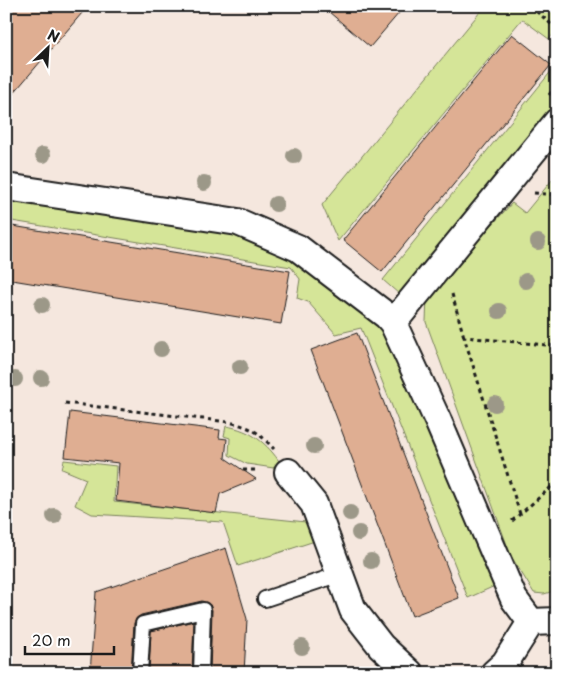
<svg xmlns="http://www.w3.org/2000/svg" width="563" height="679" font-family="'Playpen Sans',sans-serif">
<style>
.green{fill:#d5e598;stroke:#78805a}
.building{fill:#dfae92;stroke:#1c1c1c}
.lines{fill:none;stroke-linecap:round;stroke-linejoin:round}
.lane-casing{stroke:#1c1c1c;stroke-width:18}
.street-casing{stroke:#1c1c1c;stroke-width:30}
.path{stroke:#1c1c1c;stroke-width:3;stroke-dasharray:4 4;stroke-linecap:butt}
.lane{stroke:#fff;stroke-width:14}
.street{stroke:#fff;stroke-width:26}
.tree{fill:#9c9888}
</style>
<rect width="100%" height="100%" fill="#f5e7de"/>
<filter id="ink" filterUnits="userSpaceOnUse"><feTurbulence type="fractalNoise" baseFrequency=".02" numOctaves="2"/><feDisplacementMap in="SourceGraphic" scale="10" xChannelSelector="R" yChannelSelector="G"/><feConvolveMatrix kernelMatrix="1 2 1 2 8 2 1 2 1" color-interpolation-filters="sRGB"/></filter>
<g filter="url(#ink)">
<path class="green" d="M485 6H557V30L549 39 522 19 338 241 322 205Z
M557 64V115L407 301 383 280Z
M557 174V590L544 594 534 593 511 556 426 322 427 296 512 203 525 213Z
M6 194 170 218 282 244 379 314 497 585 468 598 361 328 336 334 308 302 297 298 300 279 291 267 6 220Z
M226 426C251 430 267 443 281 464L280 469 247 464 229 455 230 438 224 436Z
M64 460 116 466 114 502 306 522 316 527 321 539 238 566 223 522 92 514 75 505 86 479 62 469Z"/>
<path class="building" d="M6 6H88L6 102Z
M322 6H405L370 47Z
M512 34 551 65 382 272 343 240Z
M6 225 290 271 281 324 6 279Z
M357 333 459 598 412 616 311 350Z
M70 412 220 430 219 438 227 439 225 458 256 479 220 494 216 513 116 501 119 463 65 457Z
M226 548 247 619 244 673H210L212 610 210 605 202 601 141 615 137 618 134 623 131 673H90L96 592Z
M194 621 192 673H149L151 631Z"/>
<g class="lines">
<g class="lane-casing">
<path id="lane" d="M265 599 340 574
M140 673 143 624 203 610 201 673"/>
</g>
<g class="street-casing">
<path id="street" d="M6 187 238 222 298 248 387 316 393 323 438 421 514 599 531 622
M393 323 557 122
M288 472 314 504 353 610 381 646 410 673
M531 622 557 621
M494 673 505 663 531 622"/>
</g>
<path class="path" d="M530 6 557 29
M549 95 557 85
M534 193 557 195
M452 294 464 337
M65 403 229 422C253 428 257 431 274 449
M243 470H257
M520 514 464 337 557 346
M512 521 557 482"/>
<use href="#lane" class="lane"/>
<use href="#street" class="street"/>
</g>
<g class="tree">
<circle cx="43" cy="155" r="8"/>
<circle cx="294" cy="156" r="8"/>
<circle cx="204" cy="183" r="8"/>
<circle cx="276" cy="204" r="8"/>
<circle cx="538" cy="242" r="8"/>
<circle cx="526" cy="281" r="8"/>
<circle cx="42" cy="305" r="8"/>
<circle cx="499" cy="311" r="8"/>
<circle cx="161" cy="349" r="8"/>
<circle cx="240" cy="367" r="8"/>
<circle cx="41" cy="378" r="8"/>
<circle cx="15" cy="379" r="8"/>
<circle cx="495" cy="404" r="8"/>
<circle cx="314" cy="446" r="8"/>
<circle cx="350" cy="513" r="8"/>
<circle cx="54" cy="516" r="8"/>
<circle cx="359" cy="533" r="8"/>
<circle cx="371" cy="561" r="8"/>
<circle cx="302" cy="647" r="8"/>
</g>
</g>
<rect width="563" height="679" fill="none" stroke="#fff" stroke-width="25"/>
<rect x="12" y="12" width="538" height="654" fill="none" stroke="#1c1c1c" stroke-width="2" filter="url(#ink)"/>
<g transform="translate(48 48) rotate(25)" stroke="#ffffff" stroke-width="4" paint-order="stroke">
<path d="M0-4L9 19L0 12L-9 19Z" fill="#1c1c1c"/>
<text y="-8" font-size="14" font-weight="bold" text-anchor="middle" fill="#1c1c1c">N</text>
</g>
<path d="M25 646v8h89v-8" fill="none" stroke="#1c1c1c" stroke-width="2.5"/>
<text x="32" y="646" font-size="15" fill="#1c1c1c" stroke="#ffffff" stroke-width="4" paint-order="stroke">20 m</text>
</svg>
